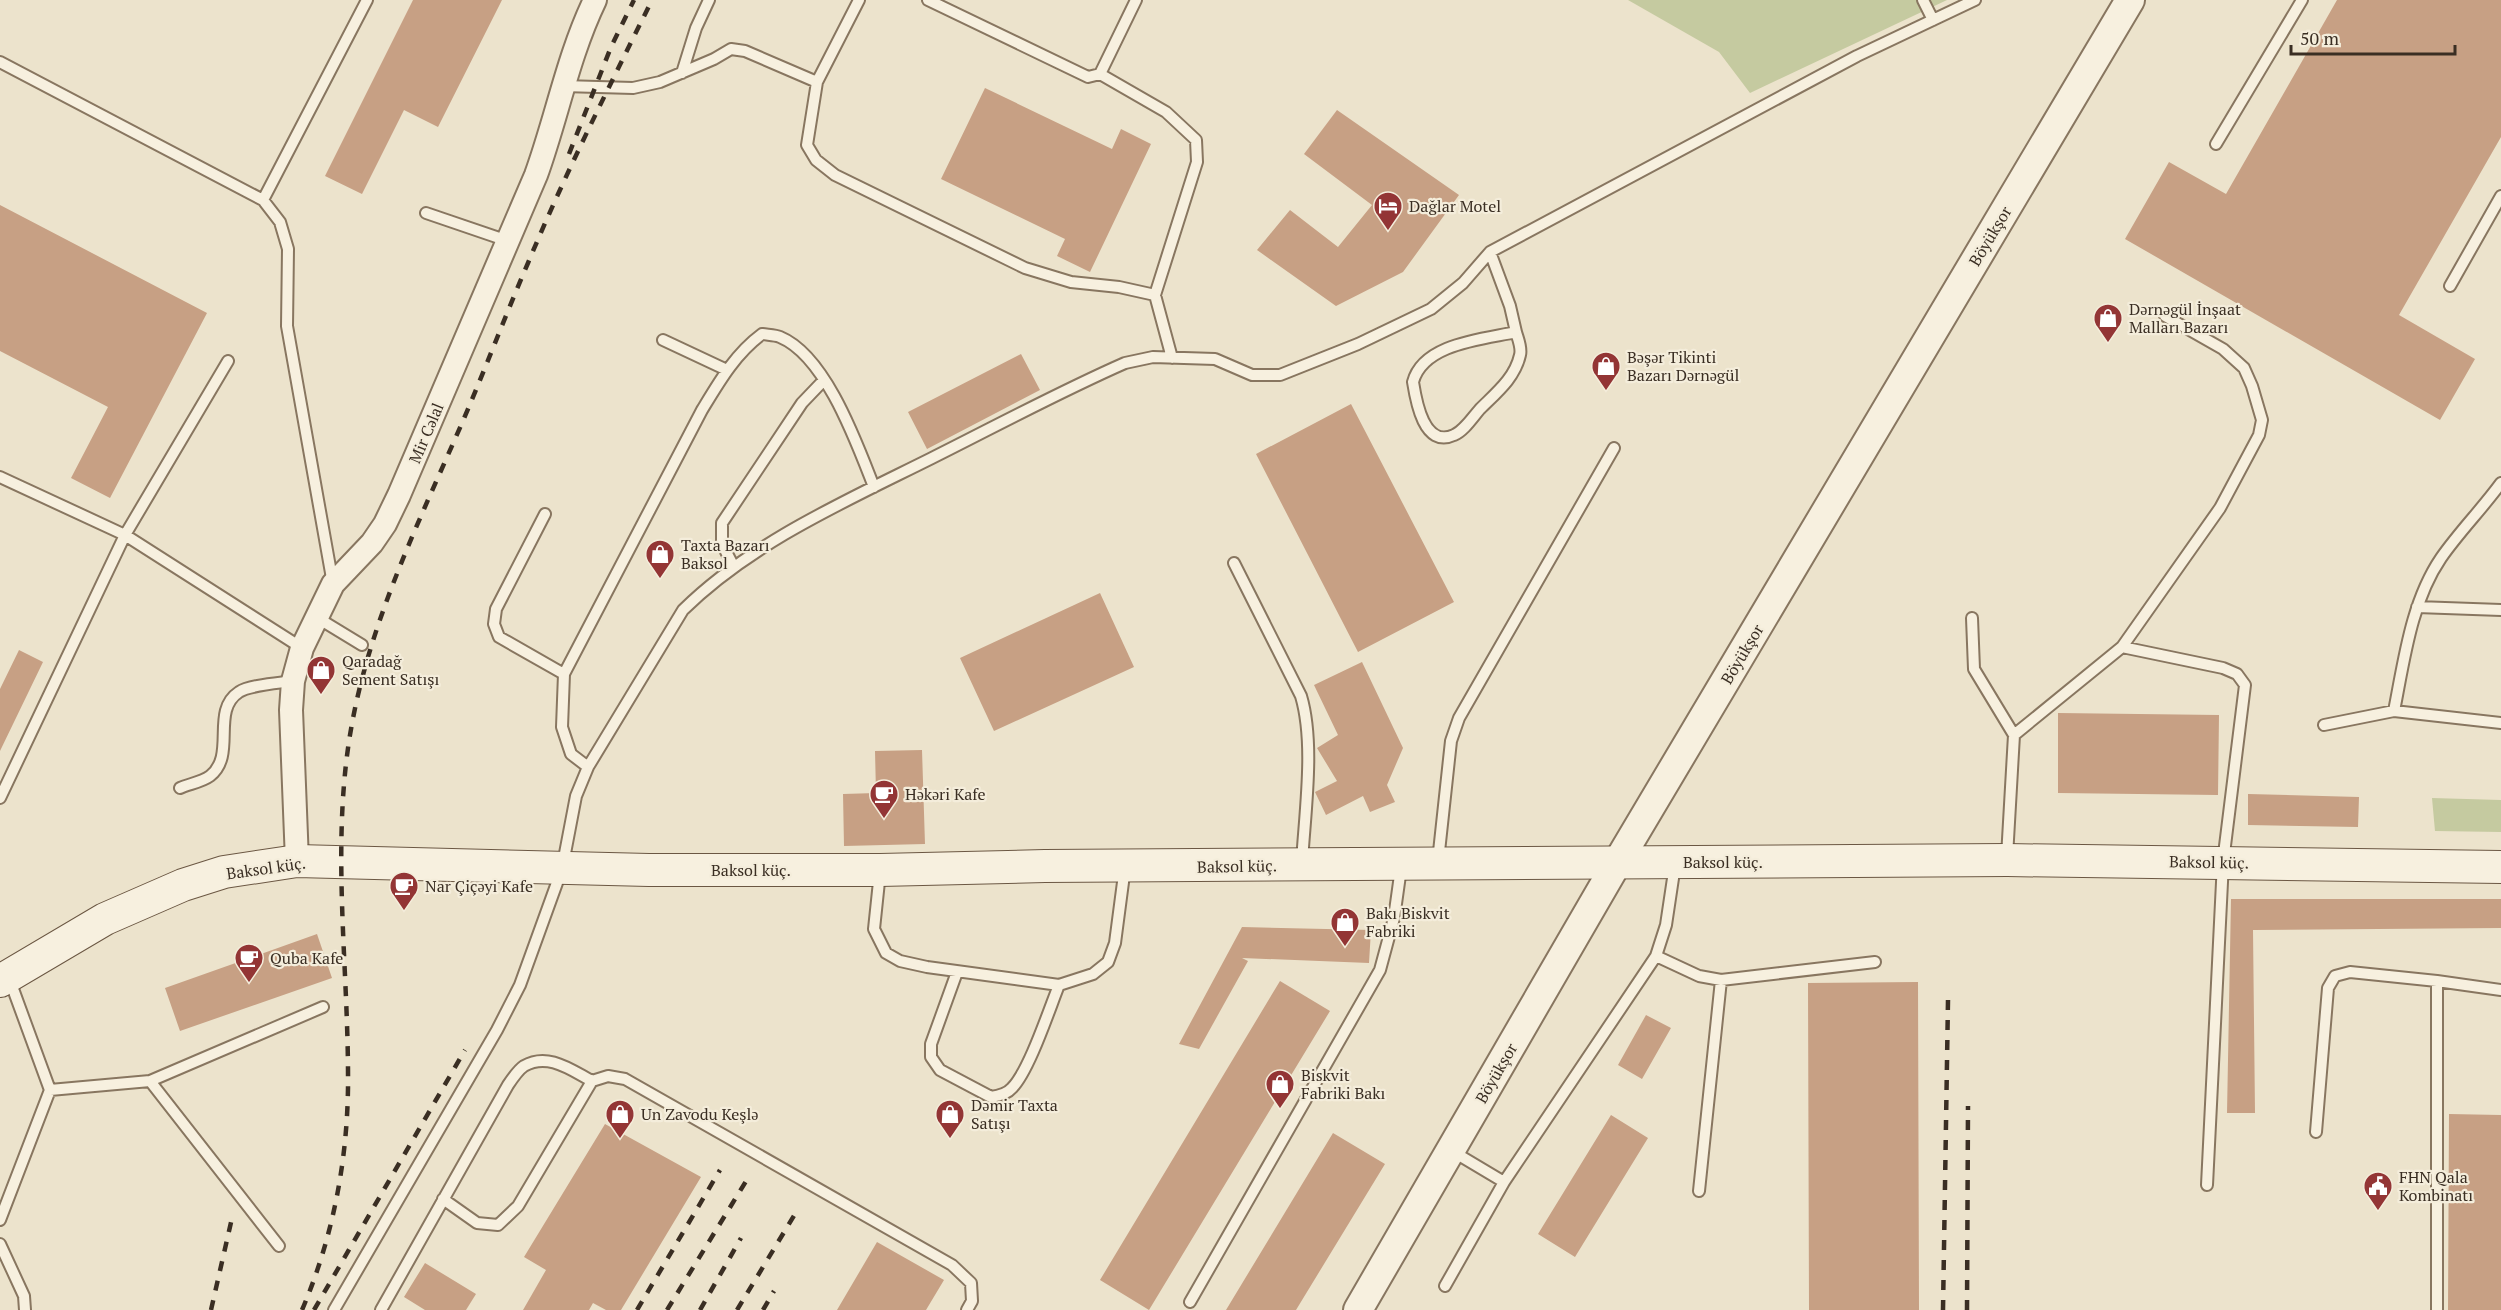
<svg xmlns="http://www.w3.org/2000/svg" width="2501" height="1310" font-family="'PT Serif',serif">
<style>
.green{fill:#c5caa0}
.building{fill:#c7a084}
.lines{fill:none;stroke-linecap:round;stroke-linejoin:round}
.service-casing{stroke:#887660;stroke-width:14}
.minor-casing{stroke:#887660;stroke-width:26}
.tertiary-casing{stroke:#887660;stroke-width:32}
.secondary-casing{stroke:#6b5743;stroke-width:34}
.service{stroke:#f7f0df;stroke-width:10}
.minor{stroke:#f7f0df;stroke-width:22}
.tertiary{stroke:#f7f0df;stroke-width:28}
.secondary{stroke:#f7f0df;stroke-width:32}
.rail{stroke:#3a2e23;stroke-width:4.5;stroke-dasharray:10 10;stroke-linecap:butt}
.labels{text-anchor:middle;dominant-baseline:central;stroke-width:4.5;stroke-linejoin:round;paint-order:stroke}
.poi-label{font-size:16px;fill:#3a2e23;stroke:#f4eddb;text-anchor:start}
.street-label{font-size:16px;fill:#3a2e23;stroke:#f4eddb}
</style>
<rect width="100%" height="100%" fill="#ece3cc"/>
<path class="green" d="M1628 0H1947L1750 93 1719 52Z
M2432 798 2501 800V832L2435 831Z"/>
<path class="building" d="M413 0H502L438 127 404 110 362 194 325 176Z
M2337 0H2501V137L2399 315 2475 359 2440 420 2125 239 2169 162 2226 194Z
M985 88 1112 149 1121 129 1151 144 1090 272 1057 256 1065 239 941 179Z
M1337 110 1459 195 1403 272 1336 306 1257 250 1290 210 1338 247 1372 205 1304 154Z
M0 205 207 313 110 498 71 478 108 407 0 351Z
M1021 354 1040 390 927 449 908 412Z
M1351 404 1454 602 1358 652 1256 454Z
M1100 593 1134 667 994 731 960 658Z
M19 650 43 662 0 751V689Z
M1362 662 1403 748 1387 785 1395 802 1370 812 1363 796 1326 815 1315 792 1337 781 1317 748 1338 735 1314 685Z
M2058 713 2219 715 2218 795 2058 793Z
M922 750 925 844 844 846 843 794 876 793 875 751Z
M2248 794 2359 797 2358 827 2248 825Z
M2231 899H2501V928L2253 930 2255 1113H2227Z
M1242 927 1371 930 1369 963 1242 958 1248 961 1199 1049 1179 1044Z
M317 934 332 978 180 1031 165 988Z
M1280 981 1330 1011 1149 1310 1100 1280Z
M1918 982 1919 1310H1809L1808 983Z
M1646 1015 1671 1028 1642 1079 1618 1065Z
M2449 1114 2501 1115V1310H2448Z
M1611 1115 1648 1138 1575 1257 1538 1234Z
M605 1124 701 1177 621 1310H606L593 1303 589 1310H523L546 1270 524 1257Z
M1333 1133 1385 1164 1296 1310H1226Z
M877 1242 944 1280 926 1310H837Z
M425 1263 476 1294 466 1310H425L404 1297Z"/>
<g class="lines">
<g class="service-casing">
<path id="service" d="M928 0 1088 77 1100 74 1136 0
M1923 0 1933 20
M0 62 263 200 280 222 288 249 287 326 333 584
M682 73 696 28 709 0
M1100 74 1166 112 1196 140 1197 162 1155 295
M817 82 807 145 816 160 835 175 1025 268 1071 282 1119 287 1155 295 1172 358
M563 86 633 88 660 82 714 59 731 49 745 51 817 82 859 0
M2216 144 2302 0
M263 200 367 0
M426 213 508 241
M1490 252 1510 306 1516 332C1485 339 1423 343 1413 382 1416 401 1424 449 1454 435 1464 431 1473 417 1480 409 1496 393 1515 378 1520 355 1522 348 1518 339 1516 332
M2450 286 2501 196
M663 340 727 370
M0 477 125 535 302 648
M545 514 496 609 494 624 499 637 564 674
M1234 563 1301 696C1315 743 1305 811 1302 862
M734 567 722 544V523L802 403 824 380
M2417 607 2501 610
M316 617 362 645
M1972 618 1974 669 2014 735 2122 647 2220 508 2259 435 2262 420 2252 386 2244 368 2223 349 2165 316
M2122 647 2223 668 2237 674 2245 685 2223 862 2207 1185
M2394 711C2404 661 2411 602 2441 558 2459 532 2482 509 2501 483
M2324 725 2394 711 2501 723
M588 767 571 754 562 727 564 674 702 410C719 382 735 354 762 334 768 335 775 335 780 337 826 356 857 444 874 487
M180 788C189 784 202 782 210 776 237 755 210 711 239 692 249 685 280 683 293 681
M0 798 125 535 228 361
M2007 857 2014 735
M1438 861 1451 741 1459 718 1614 448
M880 872 874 929 886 953 900 961 927 967 1059 985 1093 974 1108 962 1115 943 1125 867
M1656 956 1699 976 1721 980 1875 962
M957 972 931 1044V1057L940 1070 991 1097C998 1096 1007 1094 1012 1088 1029 1071 1049 1010 1059 985
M2437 981V1310
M150 1081 279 1246
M50 1090 150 1081 323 1007
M2316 1132 2328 988 2335 976 2350 972 2437 981 2501 990
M1452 1151 1504 1182
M1699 1191 1721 980
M443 1199 477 1223 498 1225 518 1206 592 1081 608 1076 625 1079 952 1265 971 1283 972 1301 967 1310
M0 1220 50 1090 9 978
M0 1244 24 1296 25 1310
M1445 1286 1504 1182 1656 956 1666 925 1675 865
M1190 1302 1380 970 1394 918 1401 868
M334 1310 497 1030 520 985 562 869 576 796 588 767 683 610C752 542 846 501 932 458 996 426 1059 392 1125 363L1153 357 1215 359 1252 375H1280L1358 344 1431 309 1463 283 1490 252 1857 56 1975 0
M381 1310 508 1085C512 1079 518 1070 524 1066 548 1052 571 1070 592 1081"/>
</g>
<g class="minor-casing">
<path id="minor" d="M297 861 291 710 293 681 302 648 333 584 372 543 385 524 399 495 536 175C557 117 568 56 595 0"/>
</g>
<g class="tertiary-casing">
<path id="tertiary" d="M1358 1310 1617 863 2130 0"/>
</g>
<g class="secondary-casing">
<path id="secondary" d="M0 981 105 919 183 885 224 872 297 861 649 870H880L1045 866 2007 860 2501 867"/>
</g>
<use href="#service" class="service"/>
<use href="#minor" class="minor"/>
<use href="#tertiary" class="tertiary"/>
<use href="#secondary" class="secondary"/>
<path class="rail" d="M569 154 611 47 634 0
M211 1310 232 1218
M302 1310C332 1240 347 1164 348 1088 349 971 331 851 350 735 368 625 418 524 462 423 485 370 505 316 528 263 565 174 609 87 652 0
M314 1310 465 1050
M637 1310 720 1170
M667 1310 748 1178
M700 1310 741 1238
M737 1310 795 1214
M763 1310 774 1291
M1943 1310 1948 1000
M1967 1310 1968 1106"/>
</g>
<defs>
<g id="hotel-pin" transform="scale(1.5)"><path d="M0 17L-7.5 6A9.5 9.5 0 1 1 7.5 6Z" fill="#933535" stroke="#f4eddb"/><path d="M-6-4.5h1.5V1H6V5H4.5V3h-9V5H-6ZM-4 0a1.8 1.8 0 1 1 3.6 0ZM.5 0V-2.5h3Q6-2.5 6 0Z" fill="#fff"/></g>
<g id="shop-pin" transform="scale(1.5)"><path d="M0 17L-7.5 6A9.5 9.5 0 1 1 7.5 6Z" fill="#933535" stroke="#f4eddb"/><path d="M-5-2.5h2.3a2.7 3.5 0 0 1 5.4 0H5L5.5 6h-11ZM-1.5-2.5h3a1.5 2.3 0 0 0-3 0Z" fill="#fff"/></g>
<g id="cafe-pin" transform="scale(1.5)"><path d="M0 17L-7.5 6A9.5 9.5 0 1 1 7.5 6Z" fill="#933535" stroke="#f4eddb"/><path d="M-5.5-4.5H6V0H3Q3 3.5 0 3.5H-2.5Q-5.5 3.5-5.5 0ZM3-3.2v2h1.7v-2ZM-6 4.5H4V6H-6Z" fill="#fff"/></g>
<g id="civic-pin" transform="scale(1.5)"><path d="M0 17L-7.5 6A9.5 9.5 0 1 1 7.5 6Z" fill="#933535" stroke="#f4eddb"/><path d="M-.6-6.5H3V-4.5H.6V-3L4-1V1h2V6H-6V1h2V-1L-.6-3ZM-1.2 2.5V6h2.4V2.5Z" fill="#fff"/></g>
</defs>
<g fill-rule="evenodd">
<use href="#hotel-pin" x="1388" y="206"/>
<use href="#shop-pin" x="2108" y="318"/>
<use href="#shop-pin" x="1606" y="366"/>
<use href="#shop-pin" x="660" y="554"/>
<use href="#shop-pin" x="321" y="670"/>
<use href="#cafe-pin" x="884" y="794"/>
<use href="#cafe-pin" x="404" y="886"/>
<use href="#shop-pin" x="1345" y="922"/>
<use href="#cafe-pin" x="249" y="958"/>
<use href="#shop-pin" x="1280" y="1084"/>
<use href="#shop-pin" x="620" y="1114"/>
<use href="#shop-pin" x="950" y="1114"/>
<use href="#civic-pin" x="2378" y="1186"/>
</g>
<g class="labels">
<g class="poi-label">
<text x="1409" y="206">Dağlar Motel</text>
<text x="2129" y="309">Dərnəgül İnşaat<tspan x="2129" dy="18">Malları Bazarı</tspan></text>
<text x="1627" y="357">Bəşər Tikinti<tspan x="1627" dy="18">Bazarı Dərnəgül</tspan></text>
<text x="681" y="545">Taxta Bazarı<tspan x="681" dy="18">Baksol</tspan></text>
<text x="342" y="661">Qaradağ<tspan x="342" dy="18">Sement Satışı</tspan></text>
<text x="905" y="794">Həkəri Kafe</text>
<text x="425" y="886">Nar Çiçəyi Kafe</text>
<text x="1366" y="913">Bakı Biskvit<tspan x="1366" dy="18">Fabriki</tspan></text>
<text x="270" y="958">Quba Kafe</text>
<text x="1301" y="1075">Biskvit<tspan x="1301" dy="18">Fabriki Bakı</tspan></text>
<text x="971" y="1105">Dəmir Taxta<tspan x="971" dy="18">Satışı</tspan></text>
<text x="641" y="1114">Un Zavodu Keşlə</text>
<text x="2399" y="1177">FHN Qala<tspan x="2399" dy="18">Kombinatı</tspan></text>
</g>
<g class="street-label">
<text transform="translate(1990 236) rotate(-59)">Böyükşor</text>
<text transform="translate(426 433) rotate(-67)">Mir Cəlal</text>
<text transform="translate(1742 654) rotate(-59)">Böyükşor</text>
<text x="1723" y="862">Baksol küç.</text>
<text transform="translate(2209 862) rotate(1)">Baksol küç.</text>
<text transform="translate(1237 866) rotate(-1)">Baksol küç.</text>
<text transform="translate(266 868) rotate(-8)">Baksol küç.</text>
<text x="751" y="870">Baksol küç.</text>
<text transform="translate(1496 1073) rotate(-60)">Böyükşor</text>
</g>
</g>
<path d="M2291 45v9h164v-9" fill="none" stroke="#3a2e23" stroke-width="3"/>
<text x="2300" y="45" font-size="18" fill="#3a2e23" stroke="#f4eddb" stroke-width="4.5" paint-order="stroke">50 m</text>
</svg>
